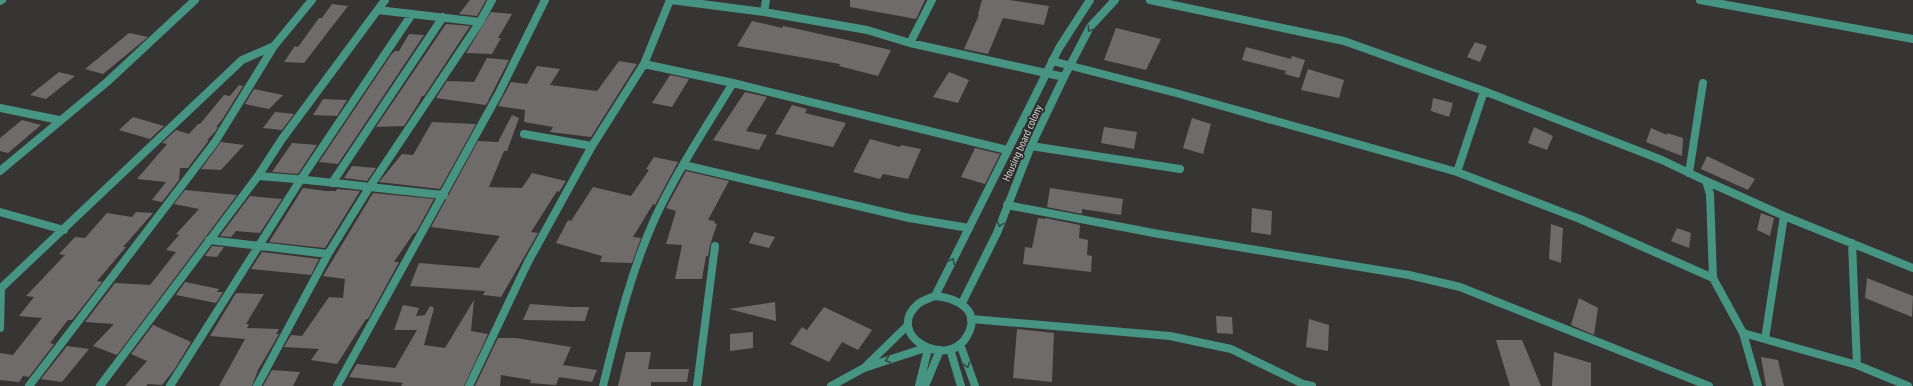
<svg xmlns="http://www.w3.org/2000/svg" width="1913" height="386" font-family="'PT Sans Narrow',sans-serif">
<style>
.building{fill:#6f6b6a}
.lines{fill:none;stroke-linecap:round;stroke-linejoin:round}
.minor{stroke:#469482;stroke-width:8}
.tertiary{stroke:#469482;stroke-width:8}
.oneway{stroke:#344a44}
.labels{text-anchor:middle;dominant-baseline:central;stroke-width:3.5;stroke-linejoin:round;paint-order:stroke}
.street-label{font-size:11px;fill:#d8d7d5;stroke:#2d2b29}
</style>
<rect width="100%" height="100%" fill="#373533"/>
<path class="building" d="M470 0H486L477 16 459 14Z
M850 0H925L916 19 850 7Z
M982 0H1009L1049 6 1044 25 1003 18 988 54 964 49 979 15 978 14Z
M332 4 348 6 304 63 284 62 295 46 298 47 319 18H322Z
M491 12 512 14 498 38H501L492 54 466 53Z
M752 21 782 28 783 26 802 30 891 50 878 76 839 66 840 64 737 46Z
M446 24 470 26 424 96H422L418 104 404 126 376 127Z
M1116 28 1161 39 1146 70 1104 60Z
M129 33 148 37 103 74 85 69Z
M409 34 424 35 338 164 319 162 391 55 395 51H399Z
M1475 42 1487 46 1480 62 1467 57Z
M1246 47 1291 59 1292 56 1305 60 1299 78 1285 74 1286 71 1242 60Z
M487 58 509 60 486 105 436 98 447 81 474 82Z
M619 61 637 64 591 137 550 132 553 127 524 122 525 110 498 106 511 82 527 84 537 66 560 69 550 85 597 91Z
M1308 69 1344 80 1339 98 1301 90Z
M59 72 75 76 46 99 30 95Z
M949 72 969 80 958 103 933 97Z
M670 75 689 79 672 107 652 103Z
M239 85 243 86 222 120 216 127H218L215 132 207 140H209L188 168H180L179 180 162 202 152 200 166 182 137 179 167 144 162 143 176 130 189 134 198 124H200L224 95 230 96Z
M254 89 283 95 269 109 245 104Z
M745 92 767 97 746 131 767 135 759 150 713 140Z
M1433 98 1453 103 1449 117 1431 111Z
M323 99 347 100 337 116 313 115Z
M792 105 807 109 805 113 846 123 833 147 775 134Z
M275 112 294 114 282 130 263 128Z
M512 115 519 118 507 151H504L489 187 522 188 532 173 566 181 559 192 557 191 531 232 538 233 501 297 483 295 485 291 410 286 419 263 479 268 500 236 431 227 478 141 498 142Z
M133 117 164 126 150 139 119 130Z
M1192 118 1211 124 1203 154 1183 148Z
M22 120 41 125 8 153 0 151V138Z
M432 122 476 124 440 189 379 182 402 154 413 155Z
M1104 127 1137 132 1134 149 1101 143Z
M1534 127 1553 136 1547 150 1528 143Z
M1651 128 1667 135V133L1683 138 1682 156 1646 142Z
M870 139 900 147 901 145 921 149 908 179 883 174 880 179 853 172Z
M221 142 244 145 221 170 201 169Z
M292 143 317 145 298 174 272 172Z
M975 148 1000 154 985 184 961 177Z
M1707 156 1755 179 1748 190 1701 169Z
M654 157 678 162 655 205 653 204 633 237 641 238 632 263 600 262 602 256 556 243 568 220 571 221 593 187 631 196 649 170 646 169Z
M352 166 376 168 367 181 344 178Z
M686 171 729 181 708 220 715 221 714 223 717 224 710 245 708 256H706L702 279H675L682 245 666 244 676 211 666 208Z
M303 188 326 191H336L337 189 360 191 325 248 269 242Z
M1050 188 1123 199 1121 215 1082 209V214L1047 207Z
M185 190 237 195 117 355 93 346 114 324 85 322 115 283 150 285 176 252 166 250 179 235 176 234 199 209 174 204Z
M373 193 434 199 416 232 413 234 394 262H399L368 319H366L337 364 311 360 319 349 284 347 291 335 302 336 329 297 343 298 345 279 323 276Z
M250 196 282 199 260 233 236 231 231 237 220 236Z
M1252 208 1272 211 1271 235 1251 232Z
M136 212 153 213 123 247H126L97 281 102 282 72 320H68L50 343 54 344 29 377 23 376 19 382 0 380V353L13 355 42 318 19 316 34 297 26 296 65 255 59 254 75 237 85 238 107 213 132 217Z
M1761 213 1774 218 1770 236 1757 230Z
M1038 218 1045 219V218L1080 225 1079 238 1088 240 1087 255 1092 256 1091 272 1023 264 1025 247 1032 248Z
M1551 224 1563 228 1561 263 1549 259Z
M1677 228 1691 233 1689 248 1671 241Z
M754 232 775 237 769 248 749 243Z
M212 246 224 247 217 257 205 256Z
M262 252 319 259 311 275 251 269Z
M1867 278 1913 296 1912 317 1865 298Z
M185 282 219 289 217 292H223L216 303 176 295Z
M236 293 264 294 246 324H249L247 328 279 329 276 334H279L258 370 252 386H219L245 339 210 336Z
M1579 298 1598 308 1594 335 1571 325Z
M474 300 471 331 488 334 464 386H401L403 383 349 377 357 364 395 368 417 330H394L403 305 419 308 416 316 425 315 430 306 434 308 424 345 445 348Z
M775 302 776 321 729 309Z
M530 304 571 307H589L585 321 523 320Z
M824 307 872 330 858 350 842 342 829 362 790 344 802 327 807 330Z
M1216 316 1232 317 1233 334 1217 333Z
M1309 319 1329 325 1328 351 1306 347Z
M153 325 191 342 174 370 162 385 148 384 146 386H125L147 361 131 354Z
M1017 329 1054 333 1052 382 1013 378Z
M753 332V348L730 351V334Z
M498 338H516L571 347 563 365 597 370 592 382 559 377 556 385 530 383 531 380 501 375 500 386H475Z
M1496 340H1522L1541 386H1510Z
M67 346 89 349 62 382 41 379Z
M626 352H651L648 369H689L687 382H651V386H618Z
M1554 352 1591 363V386H1552Z
M1761 357 1778 360 1784 386H1766Z
M272 370 300 372 293 386H263Z"/>
<g class="lines">
<path class="minor" d="M671 0 764 12 867 30 910 43 1064 77
M1150 0 1344 41 1484 91 1662 160 1706 181 1710 194 1713 278 1743 333 1758 386
M1700 0 1913 39
M0 1 2 0
M378 10 480 22
M764 12 766 0
M910 43 932 0
M1052 61 1176 93 1457 172 1580 219 1713 278
M644 64 733 83 1007 150
M0 108 59 120
M524 134 592 146
M1031 146 1180 169
M684 165 909 218 969 228
M0 171 107 82 195 0
M1457 172 1484 91
M1689 173 1703 83
M258 176C320 180 382 189 444 195
M1706 181 1784 216 1913 268
M332 183 443 17
M1007 205 1159 234 1409 275 1460 287 1709 386
M0 212 64 230
M209 240 328 254
M0 289 242 60 274 46 312 0
M971 319 1170 336 1231 349 1303 384 1312 386
M0 328 1 288
M1743 333 1857 365 1852 243
M1765 339 1784 216
M1857 365 1908 386
M29 386 215 142 274 46
M100 386 258 176 282 139 385 0
M170 386 301 179 412 14
M257 386 328 254 369 188 480 22 492 0
M337 386 499 93 545 0
M469 386 528 262 592 146 644 64 670 0
M603 386C617 329 631 271 655 218 677 171 706 127 733 83
M697 386 715 246"/>
<path class="tertiary" d="M935 296 1059 48 1090 0
M935 296C957 298 982 310 967 336 948 371 883 335 918 304 923 300 930 298 935 296Z
M962 303 997 233 1031 146 1064 77 1090 27 1115 0
M907 326 864 368 925 348
M960 344 975 386
M950 349 961 386
M831 386 864 368
M919 386 928 349
M925 386 940 350"/>
</g>
<defs><path id="oneway-chevron" d="M-2-3.5L2.5 0L-2 3.5" fill="none" stroke-width="1.6" stroke-linecap="round" stroke-linejoin="round"/></defs>
<g class="oneway">
<use href="#oneway-chevron" transform="translate(1090 29) rotate(123)"/>
<use href="#oneway-chevron" transform="translate(1000 224) rotate(110)"/>
<use href="#oneway-chevron" transform="translate(952 261) rotate(-64)"/>
<use href="#oneway-chevron" transform="translate(888 360) rotate(162)"/>
<use href="#oneway-chevron" transform="translate(967 365) rotate(71)"/>
</g>
<g class="labels">
<g class="street-label">
<text transform="translate(1022 143) rotate(-66)">Housing board colony</text>
</g>
</g>
</svg>
